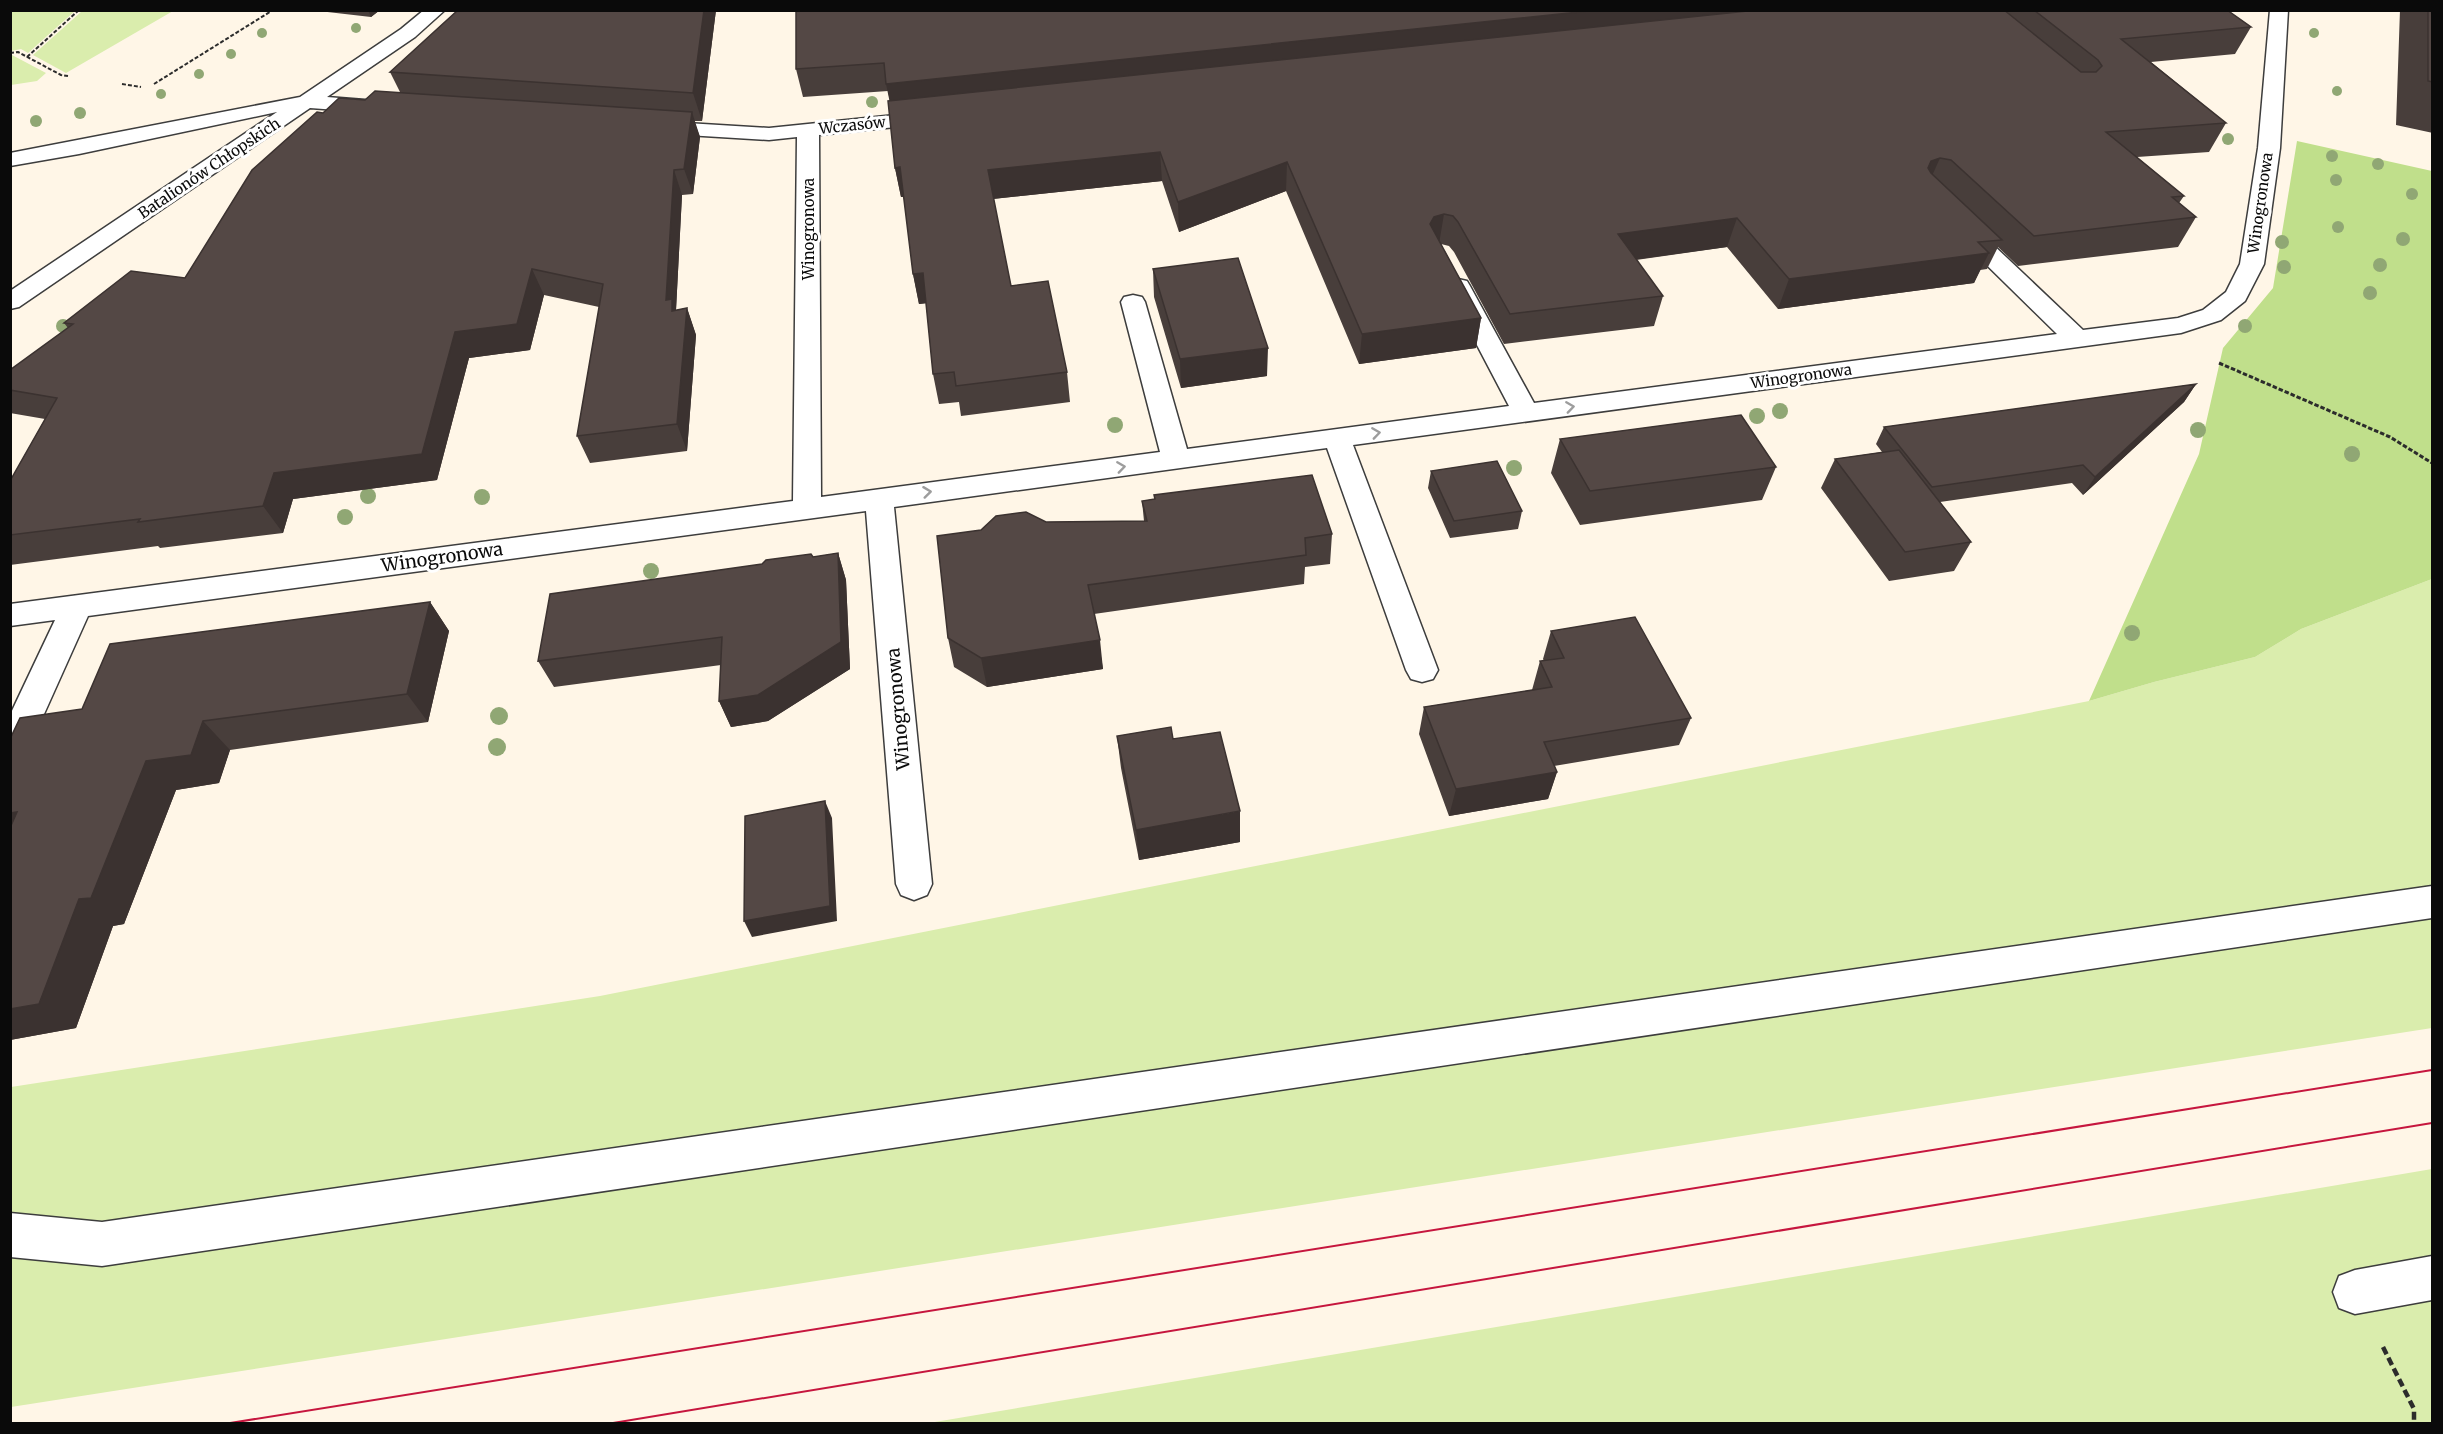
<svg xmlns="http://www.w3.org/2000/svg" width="2443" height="1434" font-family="Merriweather,serif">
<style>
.green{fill:#daedad}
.forest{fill:#c0df8b}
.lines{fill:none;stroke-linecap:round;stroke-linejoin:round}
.minor-casing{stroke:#3d3d3d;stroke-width:3}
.path-far2{stroke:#2c2c2c;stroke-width:2;stroke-dasharray:4 2;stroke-linecap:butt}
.path-far1{stroke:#2c2c2c;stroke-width:3;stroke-dasharray:4.5 2;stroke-linecap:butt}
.path{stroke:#2c2c2c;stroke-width:4.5;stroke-dasharray:8 4;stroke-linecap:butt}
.minor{fill:#fff;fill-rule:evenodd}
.tram{stroke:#c6163e;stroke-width:2}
.tree{fill:#90a774}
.wall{fill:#483e3b}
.shaded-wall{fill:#3b3230}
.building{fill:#544845;stroke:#3b3230;stroke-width:1.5}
.oneway{stroke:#9d9d9d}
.labels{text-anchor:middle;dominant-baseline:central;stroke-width:6;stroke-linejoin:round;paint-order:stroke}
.far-street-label{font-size:15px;fill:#0a0a0a;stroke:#fff}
.street-label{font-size:18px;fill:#0a0a0a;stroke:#fff}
</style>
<rect width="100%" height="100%" fill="#fff6e7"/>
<path class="green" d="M10 11 11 10 75 11 28 53 21 49 11 51Z
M82 11V10L173 11 66 73 33 55Z
M11 55H12L46 73 37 81 11 85Z
M2432 579V1028L11 1407V1087L600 996 2089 701 2154 682 2255 657 2301 629Z
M2432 1169V1423L923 1424Z"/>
<path class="forest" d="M2297 141 2432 171V579L2301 629 2255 657 2154 682 2089 701 2199 454 2223 348 2273 288Z"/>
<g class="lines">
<g class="minor-casing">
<path id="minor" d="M424 10H445L415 37 327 97 378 101 385 103 388 107 385 111 378 113 310 108 19 307 10 309V291L277 112 79 154 10 166V153L300 97 401 29Z
M2270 10H2288L2280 148 2264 264 2245 301 2221 320 2181 333 1353 445 1438 670 1433 679 1422 682 1411 679 1406 670 1327 448 894 507 932 884 927 895 914 900 901 895 896 884 866 511 88 616 27 752 22 761 10 765V715L55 620 10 626V604L793 501 797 137 769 140 654 133 647 131 643 127 647 123 654 121 769 128 934 111 941 113 944 117 941 121 934 123 819 135 821 497 1160 452 1121 302 1124 297 1133 295 1142 297 1145 302 1187 449 1509 406 1446 286 1449 281 1458 279 1467 281 1470 286 1534 403 2057 334 1952 231 1948 226 1952 221 1960 219 1968 221 2083 330 2178 318 2203 310 2226 292 2240 264 2258 148Z
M2432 886V918L102 1266 10 1257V1213L102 1222Z
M2432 1256V1300L2355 1314 2339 1308 2333 1292 2339 1276 2355 1270Z"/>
</g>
<path class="path-far2" d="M10 53 18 52 61 75 68 76
M27 57 79 10
M122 84 141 87
M154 84 273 10"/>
<path class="path-far1" d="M2219 363 2390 437 2432 463"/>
<path class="path" d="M2383 1347 2414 1409V1424"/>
<use href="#minor" class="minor"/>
<path class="tram" d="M224 1424 2432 1070
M607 1424 2432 1123"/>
</g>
<g class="tree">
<circle cx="356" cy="28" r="5"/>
<circle cx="262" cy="33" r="5"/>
<circle cx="2314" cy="33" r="5"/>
<circle cx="231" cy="54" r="5"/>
<circle cx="199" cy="74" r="5"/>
<circle cx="2337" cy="91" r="5"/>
<circle cx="161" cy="94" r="5"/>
<circle cx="872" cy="102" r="6"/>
<circle cx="80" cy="113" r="6"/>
<circle cx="36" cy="121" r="6"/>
<circle cx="2228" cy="139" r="6"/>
<circle cx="2332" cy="156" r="6"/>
<circle cx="2378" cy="164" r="6"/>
<circle cx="2336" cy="180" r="6"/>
<circle cx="2412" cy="194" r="6"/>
<circle cx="2338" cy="227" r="6"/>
<circle cx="2403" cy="239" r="7"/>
<circle cx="2282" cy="242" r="7"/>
<circle cx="2380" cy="265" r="7"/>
<circle cx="2284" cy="267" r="7"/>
<circle cx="2370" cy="293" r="7"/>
<circle cx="63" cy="326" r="7"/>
<circle cx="2245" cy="326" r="7"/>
<circle cx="1780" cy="411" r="8"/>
<circle cx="1757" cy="416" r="8"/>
<circle cx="1115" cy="425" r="8"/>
<circle cx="2198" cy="430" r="8"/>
<circle cx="2352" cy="454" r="8"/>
<circle cx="1514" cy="468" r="8"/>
<circle cx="368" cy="496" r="8"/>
<circle cx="482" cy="497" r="8"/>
<circle cx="345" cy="517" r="8"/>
<circle cx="651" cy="571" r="8"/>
<circle cx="2132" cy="633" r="8"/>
<circle cx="499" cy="716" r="9"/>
<circle cx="497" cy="747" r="9"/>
</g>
<path class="wall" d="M310 10H380L371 17Z
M458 10H716L702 121H694L700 137 693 194 682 195 676 310 687 308 696 335 687 451 590 463 577 436 599 307 544 295 530 350 469 358 437 480 293 499 283 533 160 548 158 546 10 565V481L45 419 10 413V370L68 328 64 323 185 278 323 113 365 100 400 92 390 72Z
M796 10H2227L2251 27 2235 54 2151 62 2226 123 2209 152 2137 157 2184 196 2179 203 2196 217 2178 247 2018 266 1998 247 1987 269 1980 270 1974 283 1778 309 1727 247 1636 260 1663 296 1654 326 1504 344 1454 252 1449 246 1441 244 1481 318 1476 348 1359 364 1286 191 1179 232 1162 181 993 199 1011 286 1067 372 1070 402 961 416 959 402 939 404 933 374 926 303 919 304 913 274 904 197H901L895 168 890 101 888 91 803 97 796 69Z
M2400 10H2433V133L2396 125Z
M1153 269 1267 376 1181 388 1154 297Z
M2196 384 2184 402 2083 495 2072 483 1940 502 1971 542 1954 571 1889 581 1821 488 1835 459 1882 452 1876 444 1884 427Z
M1560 439 1776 467 1762 500 1580 525 1551 473Z
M1431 471 1522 511 1518 529 1450 538 1428 488Z
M1154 495 1332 534 1330 564 1305 567 1304 584 1094 614 1103 669 987 687 954 667 948 638 1046 522 1144 521 1142 501 1154 499Z
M838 553 846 580 850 669 768 721 731 727 719 701 721 665 554 687 538 661 813 557Z
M430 602 449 631 428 722 230 750 219 783 176 790 124 924 113 926 76 1028 10 1040V739L82 709Z
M1551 631 1691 718 1679 745 1554 766 1557 772 1548 799 1449 816 1419 734 1424 707 1532 690 1540 661H1544L1543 659Z
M1117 736 1173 739 1240 842 1139 860 1121 768Z"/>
<path class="shaded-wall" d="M368 10H380L371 17Z
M704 10H716L702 121 693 93Z
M1598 10H1849L892 113 886 84Z
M692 112 700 137 693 194 684 169Z
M1160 152 1162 181 992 199 988 170Z
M1940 158 1927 187 1918 190 1931 161Z
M1287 162 1286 191 1179 232 1178 202Z
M900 167 906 196 901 197 895 168Z
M674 170 682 195 676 310 681 337 666 300Z
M1444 214 1439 244 1430 224 1434 217Z
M1737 218 1727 247 1610 263 1618 234Z
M1989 253 1974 283 1778 309 1789 279Z
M532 269 544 295 530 350 469 358 437 480 293 499 283 533 263 506 274 473 455 332Z
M923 273 929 303 919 304 913 274Z
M687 308 696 335 687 451 677 424Z
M1481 318 1476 348 1359 364 1362 334Z
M1268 348 1267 376 1181 388 1180 359Z
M2196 384 2184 402 2083 495 2095 477Z
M838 553 846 580 850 669 768 721 731 727 719 701Z
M430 602 449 631 428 722 407 694Z
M1100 640 1103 669 987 687 981 658Z
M203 721 230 750 219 783 176 790 124 924 113 926 76 1028 10 1040V1009L79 899 146 761Z
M1557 772 1548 799 1449 816 1456 789Z
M825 801 832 818 837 921 752 937 744 921Z
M1240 811V842L1139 860 1136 830Z
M17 812 10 836V813Z"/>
<path class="building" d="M458 10H704L693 93 390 72Z
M796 10H1598L886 84 884 63 796 69Z
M1757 10H2004L2081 72H2096L2102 66 2098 60 2034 10H2227L2251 27 2121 39 2226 123 2106 132 2184 196 2172 197 2196 217 2034 236 1951 160 1940 158 1931 161 1928 168 1931 173 2002 240 1978 242 1989 253 1789 279 1737 218 1618 234 1663 296 1510 314 1458 222 1453 216 1444 214 1434 217 1430 224 1481 318 1362 334 1287 162 1178 202 1160 152 988 170 1011 286 1048 281 1067 372 956 386 954 372 933 374 923 273 913 274 900 167 895 168 888 101Z
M2428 10H2433V82L2428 81Z
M375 91 692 112 684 169 674 170 666 300 672 299V311L687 308 677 424 577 436 603 284 532 269 517 324 455 332 422 454 274 473 263 506 138 522 140 519 10 535V481L57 398 10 390V370L73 324 64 323 131 271 185 278 252 170 317 112 323 113 339 98 365 100Z
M1238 258 1268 348 1180 359 1153 269Z
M2196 384 2095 477 2083 465 1932 487 1884 427Z
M1741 415 1776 467 1590 491 1560 439Z
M1899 450 1971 542 1905 552 1835 459Z
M1497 461 1522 511 1454 521 1431 471Z
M1312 475 1332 534 1305 538 1306 555 1088 585 1100 640 981 658 948 638 937 536 981 530 996 516 1026 512 1046 522 1147 521 1142 501 1155 499 1154 495Z
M838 553 841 642 758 695 719 701 722 637 538 661 550 594 762 564 766 560 811 554 813 557Z
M430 602 407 694 203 721 191 755 146 761 91 898 79 899 39 1004 10 1009V828L17 812 10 813V739L20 718 82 709 110 644Z
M1635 617 1691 718 1544 742 1557 772 1456 789 1424 707 1552 687 1540 661 1564 658 1551 631Z
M1171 727 1173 739 1220 732 1240 811 1136 830 1117 736Z
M825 801 830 906 744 921 745 816Z"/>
<defs><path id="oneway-chevron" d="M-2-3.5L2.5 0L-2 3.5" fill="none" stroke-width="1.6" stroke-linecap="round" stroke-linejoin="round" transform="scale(1.5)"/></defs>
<g class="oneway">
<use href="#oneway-chevron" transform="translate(1570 407) rotate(-8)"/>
<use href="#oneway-chevron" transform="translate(1376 433) rotate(-8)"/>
<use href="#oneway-chevron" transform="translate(1121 467) rotate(-8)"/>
<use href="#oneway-chevron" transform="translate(927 492) rotate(-7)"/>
</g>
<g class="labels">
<g class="far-street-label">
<text transform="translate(852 125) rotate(-6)">Wczasów</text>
<text transform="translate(209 168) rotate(-34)">Batalionów Chłopskich</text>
<text transform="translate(2260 203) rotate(-82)">Winogronowa</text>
<text transform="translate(808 229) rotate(-90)">Winogronowa</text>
<text transform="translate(1801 376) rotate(-8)">Winogronowa</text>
</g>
<g class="street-label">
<text transform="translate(442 557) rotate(-8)">Winogronowa</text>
<text transform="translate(898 709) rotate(-95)">Winogronowa</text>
</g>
</g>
<rect width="2443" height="1434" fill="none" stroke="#0a0a0a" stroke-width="24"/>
</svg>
